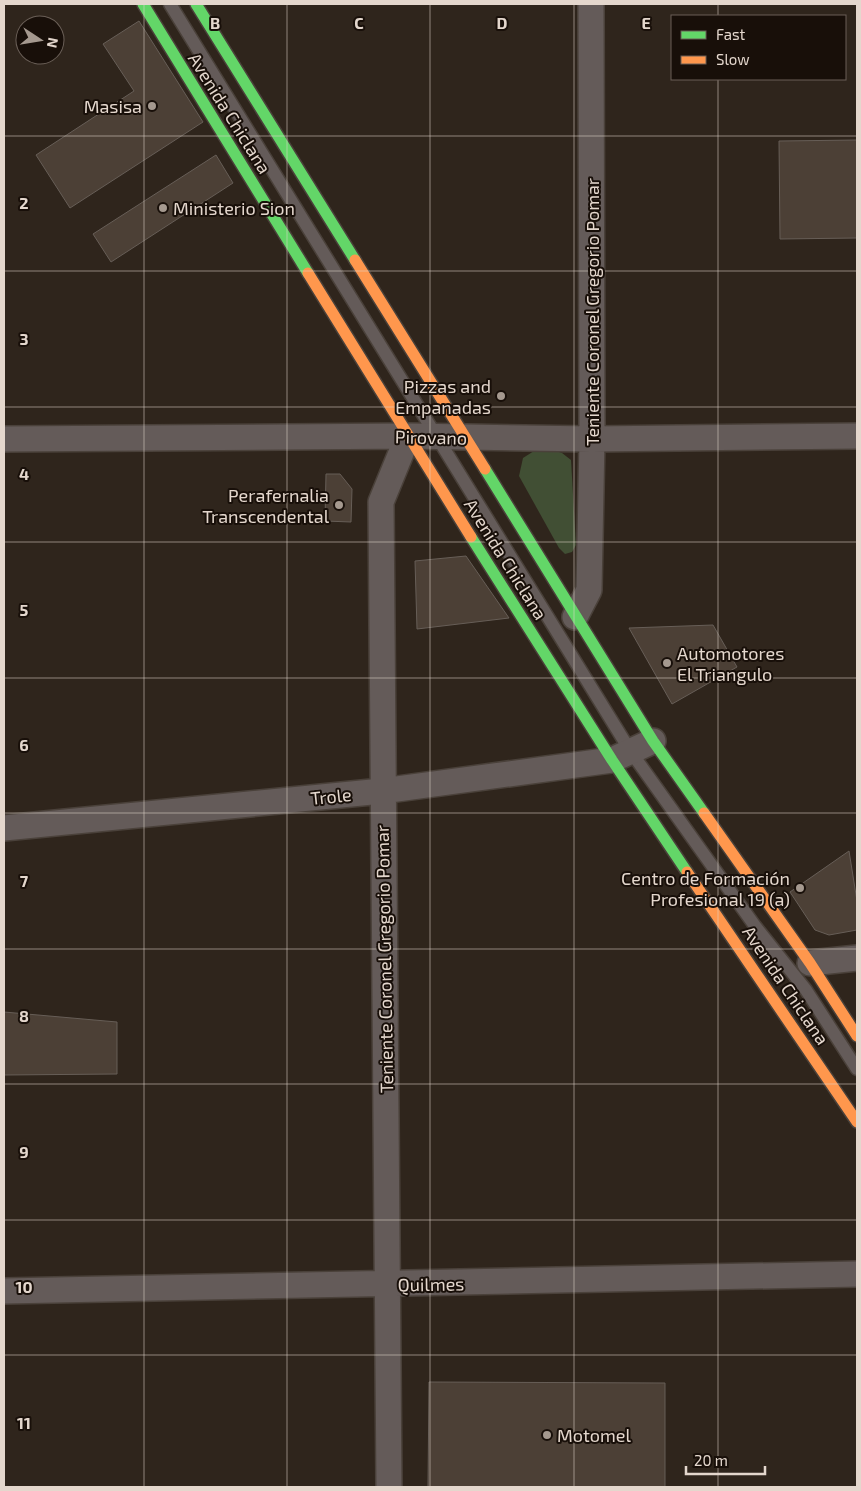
<svg xmlns="http://www.w3.org/2000/svg" width="861" height="1491" font-family="'Exo 2',sans-serif">
<style>
.green{fill:#414f34}
.building{fill:#4c4036;stroke:#675e57}
.lines{fill:none;stroke-linecap:round;stroke-linejoin:round}
.lane-casing{stroke:#4a413a;stroke-width:15}
.street-casing{stroke:#4a413a;stroke-width:28}
.fast-casing{stroke:#4a413a;stroke-width:14}
.slow-casing{stroke:#4a413a;stroke-width:14}
.lane{stroke:#645b59;stroke-width:12}
.street{stroke:#645b59;stroke-width:25}
.fast{stroke:#63d668;stroke-width:11}
.slow{stroke:#ff974d;stroke-width:11}
.grid{fill:none;stroke:#e4d7cd;stroke-width:1;stroke-opacity:0.55}
.poi-dot{fill:#a5998f;stroke:#180f09;stroke-width:2}
.labels{text-anchor:middle;dominant-baseline:central;stroke-width:4;stroke-linejoin:round;paint-order:stroke}
.poi-label{font-size:18px;fill:#e4d7cd;stroke:#180f09;text-anchor:end}
.street-label{font-size:18px;fill:#e4d7cd;stroke:#180f09}
.grid-label{font-size:16px;text-anchor:middle;font-weight:bold;fill:#e4d7cd;stroke:#180f09;stroke-width:4;stroke-linejoin:round;paint-order:stroke}
</style>
<rect width="100%" height="100%" fill="#2f251c"/>
<path class="green" d="M553 450 562 453 571 460 576 545 572 552 565 554 559 548 519 476 523 458 534 451Z"/>
<path class="building" d="M139 21 203 122 70 208 36 155 134 91 103 44Z
M857 140V238L780 239 779 141Z
M216 155 233 183 111 262 93 234Z
M326 474H340L352 489 351 522 325 521Z
M466 556 509 618 417 629 415 561Z
M713 625 737 667 672 704 629 628Z
M849 851 857 901V930L829 935 815 930 790 892Z
M4 1012 117 1022V1074L4 1075Z
M429 1382 665 1383V1487H428Z"/>
<g class="lines">
<g class="lane-casing">
<path id="lane" d="M170 4 631 752 755 926 806 990 857 1069"/>
</g>
<g class="street-casing">
<path id="street" d="M4 439 408 436 592 439 857 436
M575 617 589 590 592 439 591 4
M4 828 382 791 612 760 653 741
M810 963 857 958
M4 1291 857 1274
M389 1487 381 502 408 436"/>
</g>
<g class="fast-casing">
<path id="fast" d="M143 4 308 273
M196 4 355 260
M485 469 653 741 704 813
M471 537 612 760 687 872"/>
</g>
<g class="slow-casing">
<path id="slow" d="M355 260 485 469
M308 273 471 537
M704 813 810 963 857 1036
M687 872 857 1122"/>
</g>
<use href="#lane" class="lane"/>
<use href="#street" class="street"/>
<use href="#fast" class="fast"/>
<use href="#slow" class="slow"/>
</g>
<path class="grid" d="M144 4V1487M287 4V1487M430 4V1487M574 4V1487M718 4V16M718 79V1487M4 136H857M4 271H857M4 407H857M4 542H857M4 678H857M4 813H857M4 949H857M4 1084H857M4 1220H857M4 1355H857"/>
<g class="poi-dot">
<circle cx="152" cy="106" r="5"/>
<circle cx="163" cy="208" r="5"/>
<circle cx="501" cy="396" r="5"/>
<circle cx="339" cy="505" r="5"/>
<circle cx="667" cy="663" r="5"/>
<circle cx="800" cy="888" r="5"/>
<circle cx="547" cy="1435" r="5"/>
</g>
<g class="labels">
<g class="poi-label">
<text x="142" y="106">Masisa</text>
<text x="173" y="208" text-anchor="start">Ministerio Sion</text>
<text x="491" y="386">Pizzas and<tspan x="491" dy="21">Empanadas</tspan></text>
<text x="329" y="495">Perafernalia<tspan x="329" dy="21">Transcendental</tspan></text>
<text x="677" y="653" text-anchor="start">Automotores<tspan x="677" dy="21">El Triangulo</tspan></text>
<text x="790" y="878">Centro de Formación<tspan x="790" dy="21">Profesional 19 (a)</tspan></text>
<text x="557" y="1435" text-anchor="start">Motomel</text>
</g>
<g class="street-label">
<text transform="translate(230 113) rotate(58)">Avenida Chiclana</text>
<text transform="translate(592 312) rotate(-90)">Teniente Coronel Gregorio Pomar</text>
<text transform="translate(431 437) rotate(1)">Pirovano</text>
<text transform="translate(506 559) rotate(58)">Avenida Chiclana</text>
<text transform="translate(331 796) rotate(-6)">Trole</text>
<text transform="translate(384 959) rotate(-91)">Teniente Coronel Gregorio Pomar</text>
<text transform="translate(786 985) rotate(56)">Avenida Chiclana</text>
<text transform="translate(431 1284) rotate(-1)">Quilmes</text>
</g>
</g>
<g class="grid-label">
<text x="215" y="29">B</text>
<text x="359" y="29">C</text>
<text x="502" y="29">D</text>
<text x="646" y="29">E</text>
<text x="24" y="209">2</text>
<text x="24" y="345">3</text>
<text x="24" y="480">4</text>
<text x="24" y="616">5</text>
<text x="24" y="751">6</text>
<text x="24" y="887">7</text>
<text x="24" y="1022">8</text>
<text x="24" y="1158">9</text>
<text x="24" y="1293">10</text>
<text x="24" y="1429">11</text>
</g>
<rect width="861" height="1491" fill="none" stroke="#e4d7cd" stroke-width="10"/>
<rect x="671" y="15" width="175" height="65" fill="#180f09" stroke="#6a5f57"/>
<rect x="681" y="31" width="25" height="8" fill="#63d668" stroke="#6a5f57"/>
<text x="716" y="40" font-size="15" fill="#e4d7cd">Fast</text>
<rect x="681" y="56" width="25" height="8" fill="#ff974d" stroke="#6a5f57"/>
<text x="716" y="65" font-size="15" fill="#e4d7cd">Slow</text>
<g transform="translate(40 40) rotate(102)"><circle r="24" fill="#180f09" stroke="#6a5f57"/>
<path d="M0-4L9 19L0 12L-9 19Z" fill="#a5998f"/>
<text y="-8" font-size="14" font-weight="bold" text-anchor="middle" fill="#e4d7cd">N</text>
</g>
<path d="M686 1466v8h79v-8" fill="none" stroke="#e4d7cd" stroke-width="2.5"/>
<text x="694" y="1466" font-size="15" fill="#e4d7cd" stroke="#180f09" stroke-width="4" paint-order="stroke">20 m</text>
</svg>
